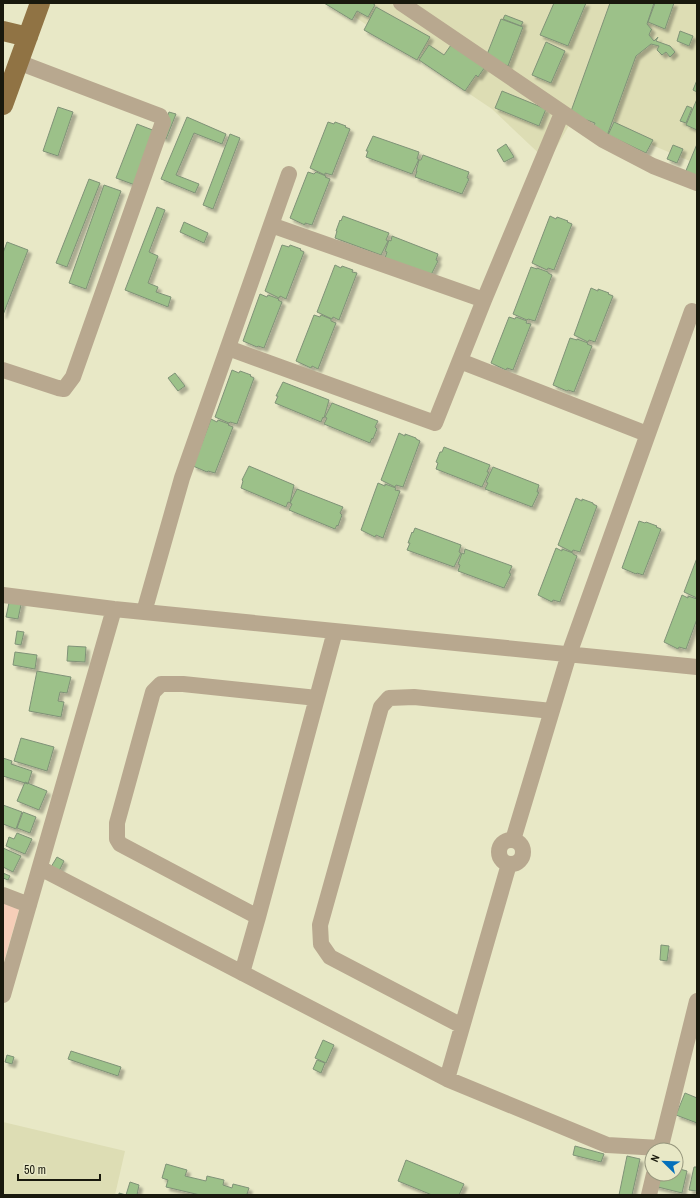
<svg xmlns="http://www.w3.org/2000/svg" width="700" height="1198" font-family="'Archivo Narrow',sans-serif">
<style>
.built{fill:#ddddb4}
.green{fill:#f6ceb8}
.building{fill:#9cc189;stroke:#7f9277;filter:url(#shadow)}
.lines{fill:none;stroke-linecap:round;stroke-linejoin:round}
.minor{stroke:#b8a88f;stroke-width:16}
.major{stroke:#907344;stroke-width:20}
</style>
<defs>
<filter id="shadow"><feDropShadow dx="3.5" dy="3.5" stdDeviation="1" flood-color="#0004"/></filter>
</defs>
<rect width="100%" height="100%" fill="#e8e8c6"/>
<path class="built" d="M334 3H697V164L640 140 583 101 548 162 492 109Z
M3 1122 125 1151 115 1195H3Z"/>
<path class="green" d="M3 897 21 903 3 965Z"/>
<path class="building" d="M324 3H372L375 5 368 17 357 11 352 20Z
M554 3H586L568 46 540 35Z
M610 3H654L647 24 652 30H651L649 35 654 41 658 37 656 41 670 46 675 52 670 57 666 52 662 55 657 50 659 46 651 44 636 56 607 136 592 130 595 123 570 114Z
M655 3H674L665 29 648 22Z
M376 7 430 37 417 60 364 30Z
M505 15 523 22 521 26 503 19Z
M501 19 523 27 508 66 486 57Z
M680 31 693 36 689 46 677 41Z
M546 42 565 51 551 83 532 75Z
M429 45 444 55 451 45 485 67 478 77 476 75 465 91 419 60Z
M697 80V92L693 90Z
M502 91 546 109 539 126 495 108Z
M697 99V130L686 125Z
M687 106 692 108 686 123 680 121Z
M58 107 73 112 58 156 43 151Z
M169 112 176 114 166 139 159 136Z
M187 117 226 134 222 144 194 133 176 175 199 184 195 193 161 179Z
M328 122 334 124 335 122 346 126 345 127 350 129 332 175 325 173V175L310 168Z
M614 122 653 140 646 153 608 135Z
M137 124 155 131 135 185 116 178Z
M230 134 240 138 213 209 203 205Z
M373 136 419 152 417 159H419L412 174 366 157 368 151H366Z
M506 144 514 157 504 162 497 150Z
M697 144V178L685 173Z
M673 145 683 149 677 163 667 159Z
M423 155 469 172 467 178 469 179 462 194 415 177 417 171H416L419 160H421Z
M308 172 314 174 316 172 326 176 325 177 330 179 312 225 305 223V225L290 218Z
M89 179 100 183 67 267 56 263Z
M104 185 121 191 86 289 69 283Z
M157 207 165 210 149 252 158 256 148 283 158 287 156 292 171 297 168 307 125 290Z
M343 216 389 233 386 240 388 241 381 255 335 238 337 231H336L340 220 341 221Z
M550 216 556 219 557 217 568 221 567 222 572 224 554 270 548 268 547 270 532 263Z
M184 222 208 233 204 243 180 232Z
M392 236 438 254 436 260 438 261 431 275 385 258 387 252 385 251 389 240 391 241Z
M7 242 28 250 3 315V253Z
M282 245 289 247 290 245 301 249 300 250 304 252 286 299 280 296 279 298 265 291Z
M335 265 341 268 342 266 353 270 352 272 357 273 339 320 333 317 332 319 317 312Z
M531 267 537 269V268L548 272V273L552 275 535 321 528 319 527 320 513 314Z
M591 288 598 291V289L609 293 608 294 613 296 595 342 589 340 588 342 574 335Z
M260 294 267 297 268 295 279 299 278 300 282 302 264 348 258 346 257 347 243 341Z
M314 315 320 317 321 315 331 319V321L336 323 318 369 312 366 311 368 296 361Z
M509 317 515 319 516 317 527 321 526 323 531 324 513 370 507 368 506 370 491 363Z
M570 338 577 340V339L588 343 587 344 592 346 574 392 568 390 567 391 553 385Z
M232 370 239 373 240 371 251 375 250 376 254 378 237 424 230 422 229 423 215 417Z
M175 373 185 386 178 391 168 378Z
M283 382 329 400 324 418 323 417 321 422 275 403 278 396H276Z
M332 403 378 421 375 427 377 429 373 439 372 438 370 443 324 424 327 418 325 417Z
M211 419 217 422 218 420 229 424 228 425 233 427 215 473 208 471 207 472 193 466Z
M399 433 405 436V434L416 438V439L420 441 403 487 396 485 395 487 381 480Z
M444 447 490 465 487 472H489L482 487 436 469 438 463 436 462 440 452H442Z
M249 466 294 485 290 503 288 502 286 507 241 488 243 481 242 480Z
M493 467 539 485 537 492H539L532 507 485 489 488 483 486 482Z
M378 483 385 486V484L396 488 395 490 400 491 383 538 376 535 375 537 361 530Z
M297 489 343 507 340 513 342 515 338 526 337 525 335 529 289 510 292 504 290 503Z
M576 498 582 501V499L593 503V504L597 506 580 552 573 550 572 552 558 545Z
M639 521 645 523 646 522 657 526 656 527 661 529 643 575 637 573 636 574 622 568Z
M415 528 461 545 459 552 461 553 454 567 407 550 410 543H408L412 532 413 533Z
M556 548 562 551V549L573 553V554L577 556 560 602 553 600 552 602 538 595Z
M465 549 512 566 509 573 511 574 504 588 458 571 460 565 458 564 462 553 464 554Z
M697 558V598L684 592Z
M682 595 688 598V596L697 599V619L686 649 679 647 678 649 664 642Z
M10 598 22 600 18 619 6 617Z
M17 631 24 632 21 645 15 644Z
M68 646 86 647 85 662 67 661Z
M15 652 37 655 35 669 13 665Z
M37 671 71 677 67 693 60 692 58 701 64 702 61 717 29 711Z
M21 738 54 747 47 771 14 761Z
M3 758 12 761 11 764 32 771 28 784 3 776Z
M25 782 47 791 39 810 17 801Z
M3 805 22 812 16 829 3 824Z
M23 812 36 817 30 833 17 828Z
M17 833 32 839 25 854 6 846 9 837 14 839Z
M3 848 21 856 13 872 3 867Z
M57 857 64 861 59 871 51 867Z
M3 873 10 876 8 880 3 878Z
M661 945 669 946 667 961 660 960Z
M323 1040 334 1045 326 1063 315 1058Z
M71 1051 121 1067 118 1076 68 1059Z
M7 1055 14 1057 12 1064 5 1062Z
M317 1060 325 1063 321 1073 313 1069Z
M685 1093 697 1098V1123L676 1115Z
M575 1146 604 1154 601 1162 573 1155Z
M627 1156 640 1159 632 1195H619Z
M406 1160 464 1184 459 1195H432L398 1181Z
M166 1164 187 1170 185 1176 206 1181 207 1176 224 1180 223 1185 232 1188 233 1184 249 1188 247 1194 254 1195H200L166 1187 168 1180 162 1178Z
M694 1167H697V1191L689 1190Z
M676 1168 687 1171 682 1193 654 1186 657 1174H676Z
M130 1182 139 1185 137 1195H119V1193L126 1195Z"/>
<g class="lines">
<path class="minor" d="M401 3 603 140 653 166 697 183
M271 225 484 300
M228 348 435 423 484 300 562 113
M460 361 647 434
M3 370 58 388 64 389 73 377 163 122 160 116 152 113 18 62
M3 595 114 609 697 667
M144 612 182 478 289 174
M499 852a12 12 0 1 1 24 0a12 12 0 1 1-24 0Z
M513 840 569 654 692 311
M40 868 447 1079 607 1145 660 1148
M3 895 29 905
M258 917 120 844 117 839V823L153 692 161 684H183L317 698
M242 973 258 917 335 631
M3 995 114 609
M462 1026 330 957 321 944 320 925 381 707 389 698 414 697 552 711
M447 1079 509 864
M660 1150 697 1001
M649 1195 654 1174"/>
<path class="major" d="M3 31 28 37
M3 105 40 3"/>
</g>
<rect width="700" height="1198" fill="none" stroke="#19190d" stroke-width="8"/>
<g transform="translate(664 1162) rotate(293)"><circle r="19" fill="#e8e8c6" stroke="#95957c"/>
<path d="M0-3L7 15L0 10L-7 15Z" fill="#0470bb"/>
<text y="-6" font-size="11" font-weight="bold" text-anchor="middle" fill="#19190d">N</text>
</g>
<path d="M18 1174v6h82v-6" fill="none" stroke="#19190d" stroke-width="2"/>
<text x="24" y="1174" font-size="12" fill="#19190d" stroke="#e8e8c6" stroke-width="3" paint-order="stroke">50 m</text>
</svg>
